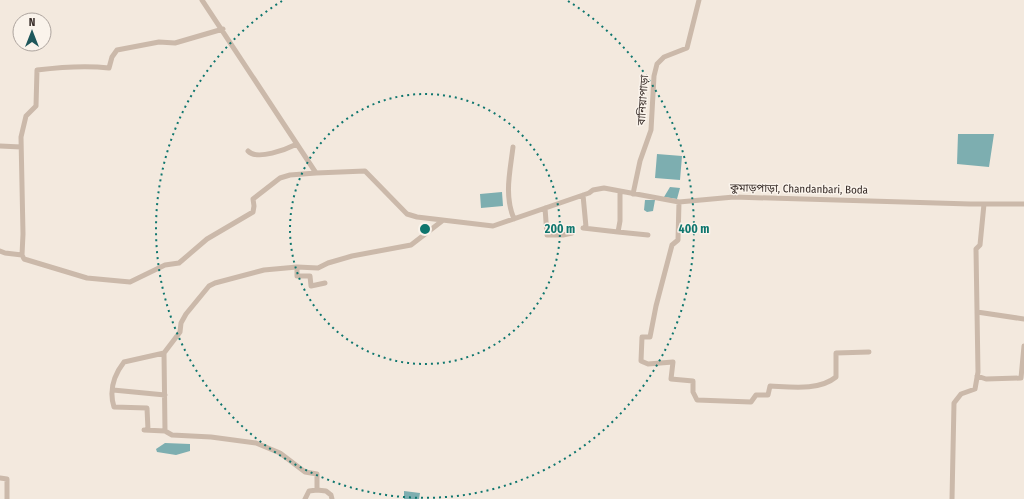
<svg xmlns="http://www.w3.org/2000/svg" width="1024" height="499" font-family="'Fira Sans Condensed','Noto Sans Bengali',sans-serif">
<style>
.water{fill:#7daeb0}
.lines{fill:none;stroke-linecap:round;stroke-linejoin:round}
.minor{stroke:#cbb9aa;stroke-width:5}
.ring{fill:none;stroke:#0f766e;stroke-width:2;stroke-dasharray:2 4}
.labels{text-anchor:middle;dominant-baseline:central;stroke-width:3;stroke-linejoin:round;paint-order:stroke}
.street-label{font-size:11px;fill:#392e2a;stroke:#faf3eb}
.centre{fill:#0f766e;stroke:#faf3eb;stroke-width:2}
.ring-label{font-size:12px;text-anchor:middle;font-weight:bold;fill:#0f766e;stroke:#faf3eb;stroke-width:3;stroke-linejoin:round;paint-order:stroke}
</style>
<rect width="100%" height="100%" fill="#f3e9de"/>
<path class="water" d="M958 134H994L989 167 957 164Z
M657 154 682 156 680 180 655 178Z
M670 187 680 188 677 199 664 197Z
M502 192 503 206 481 208 480 194Z
M645 200H655L653 211 647 212 644 210Z
M165 443 190 444V451L176 455 157 452 156 449Z
M404 491 420 493 419 499H404Z"/>
<g class="lines">
<path class="minor" d="M202 0 316 173 365 171 407 214 417 217 493 226 589 193 593 190 604 188 679 202 734 197 970 204H1024
M223 29 175 43 159 42 117 50 112 57 109 68C84 65 61 67 37 70L36 106 26 116 21 137 23 234 22 255 24 259 87 278 130 282 165 265 179 263 207 239 253 212 254 206 253 199 280 178 290 175 316 173
M0 146 21 147
M513 147C510 172 504 195 514 219
M248 151C257 161 287 149 297 144
M633 194 640 161 651 130 654 76 657 64 664 57 687 48 699 0
M583 195 586 227
M679 202 678 240 672 245 656 306 650 337H642L641 361 648 364 673 362 671 379 693 381V392L697 400 751 402 756 395H768L770 386C791 387 819 391 836 377V353L869 352
M545 208 547 235H563L572 233
M583 228 618 232 620 221V191
M618 232 648 235
M0 251 5 253 22 255
M297 267V276H310L311 286 325 283
M977 312 1024 319
M977 376 986 379 1021 378 1024 346
M113 390 165 395
M144 430 165 431 164 353
M148 430 147 408 114 407C109 391 114 375 124 362L164 353 180 332 181 323 186 314 209 286 215 283 264 270 297 267 318 268 328 263 352 256 411 245 442 221
M165 431 172 435 211 437 256 443 280 453 305 472 317 474V490L309 491 305 499
M0 478 7 479V499
M317 490 326 491 331 495 332 499
M952 499 954 403 961 394 975 389 978 372 976 249 980 245 984 204"/>
</g>
<g class="ring">
<circle cx="425" cy="229" r="135"/>
<path d="M568 1A269 269 0 1 1 282 1"/>
</g>
<g class="labels">
<g class="street-label">
<text transform="translate(643 100) rotate(-86)">বানিয়াপাড়া</text>
<text transform="translate(799 189) rotate(1)">কুমাড়পাড়া, Chandanbari, Boda</text>
</g>
</g>
<circle cx="425" cy="229" r="6" class="centre"/>
<g class="ring-label">
<text x="560" y="233">200 m</text>
<text x="694" y="233">400 m</text>
</g>
<g transform="translate(32 32)"><circle r="19" fill="#faf3eb" stroke="#ada49e"/>
<path d="M0-3L7 15L0 10L-7 15Z" fill="#1e575b"/>
<text y="-6" font-size="11" font-weight="bold" text-anchor="middle" fill="#392e2a">N</text>
</g>
</svg>
